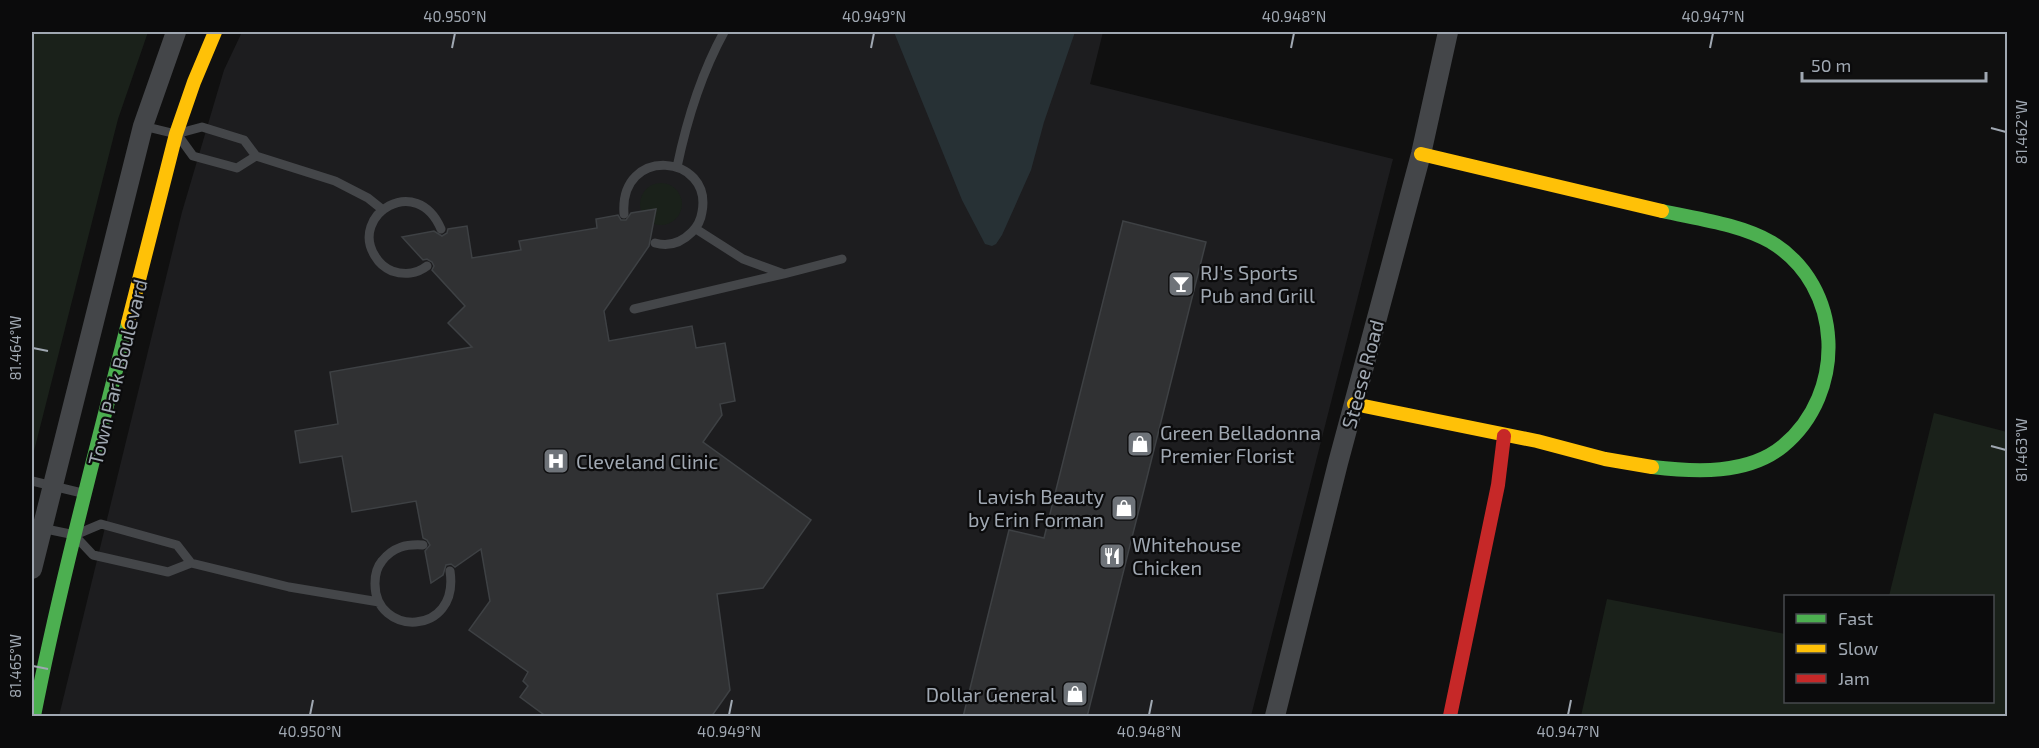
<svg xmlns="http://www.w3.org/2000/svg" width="2039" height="748" font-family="'Exo 2',sans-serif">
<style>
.built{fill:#1d1d1f}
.green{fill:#1a211a}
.water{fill:#273135}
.building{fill:#303133;stroke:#3e4144;stroke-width:1.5}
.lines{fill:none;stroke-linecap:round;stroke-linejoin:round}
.lane{stroke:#444649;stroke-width:9}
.street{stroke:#444649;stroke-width:20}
.fast{stroke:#4caf50;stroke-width:14}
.slow{stroke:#ffc107;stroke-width:14}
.jam{stroke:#c62828;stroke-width:14}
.ticks{fill:none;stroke:#a0a8b2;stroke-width:2}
.labels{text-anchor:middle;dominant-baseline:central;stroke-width:4.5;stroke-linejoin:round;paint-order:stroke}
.poi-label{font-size:20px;fill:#a0a8b2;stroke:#0b0b0c;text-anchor:start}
.street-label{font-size:20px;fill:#a0a8b2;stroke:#0b0b0c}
.neatline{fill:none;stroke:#a0a8b2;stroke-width:2}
.ticks-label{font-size:15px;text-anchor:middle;fill:#a0a8b2}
</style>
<rect width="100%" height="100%" fill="#101010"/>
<path class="built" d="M242 32H1103L1090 84 1393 159 1251 716H59L182 212 224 70Z"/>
<path class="green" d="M32 32H148L118 119 32 459Z
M640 204a21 21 0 1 1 42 0a21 21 0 1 1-42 0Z
M1934 413 2007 432V716H1581L1607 599 1785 634 1786 702H1992V596H1889Z"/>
<path class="water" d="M894 32H1075L1044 122 1031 170 1002 235 996 244 992 246 985 244 962 200Z"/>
<path class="building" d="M656 209 649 246 604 311 609 341 692 326 696 348 725 343 735 401 720 404 722 415 703 442 811 520 763 588 717 594 730 690 711 717H547L520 697 528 686 523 681 528 672 469 630 490 601 481 549 455 567 451 564 446 565 443 575 431 583 425 551 430 545 427 540 423 538 416 501 352 512 342 456 300 463 295 431 338 424 330 372 472 347 448 323 465 306 432 270 434 266 432 262 427 259 423 260 402 237 434 231 442 236 447 233 448 229 467 226 472 258 521 250 519 241 597 228 596 219 618 215 621 220H626L631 213Z
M1123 221 1206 242 1087 717H963L1009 530 1044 538Z"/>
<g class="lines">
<path class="lane" d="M143 126 176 134 202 127 244 140 256 156 335 181 368 198 383 210
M180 138 193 156 237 168 256 156
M677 167C687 119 701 74 724 32
M624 214C619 145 713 154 702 212 701 219 698 226 692 232 682 242 669 247 655 243
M696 229 743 259 784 274 842 259
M427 266C417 274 404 275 392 271 385 268 379 263 375 256 349 215 417 172 441 229
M634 309 783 274
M32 481 82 493
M41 528 75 535 101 524 177 545 191 563
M78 539 93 555 168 572 191 563 289 587 379 602
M423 545C406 544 393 547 382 561 377 567 375 575 375 583 374 637 460 637 450 571"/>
<path class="street" d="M32 569 143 126 176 32
M1275 716 1338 463 1421 154 1448 32"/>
<path class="fast" d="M1652 467C1695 472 1748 475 1783 446 1847 393 1844 286 1771 242 1739 224 1698 219 1662 211
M34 716C60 584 95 454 128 323"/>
<path class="slow" d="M1421 154 1662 211
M128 323 176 134 194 82 215 32
M1354 404 1537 441 1605 459 1652 467"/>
<path class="jam" d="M1450 716 1498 485 1504 436"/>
</g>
<path class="ticks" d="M452 48 455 33M871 48 874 33M1291 48 1294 33M1710 48 1713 33M1991 128 2006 132M33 348 48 351M1991 446 2006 450M33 666 48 669M310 715 313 700M729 715 732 700M1149 715 1152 700M1568 715 1571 700"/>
<defs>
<g id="bar-square" transform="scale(1.35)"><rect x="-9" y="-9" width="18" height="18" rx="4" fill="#6e7379" stroke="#0b0b0c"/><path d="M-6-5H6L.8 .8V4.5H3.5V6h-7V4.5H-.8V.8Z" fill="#fff"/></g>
<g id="shop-square" transform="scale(1.35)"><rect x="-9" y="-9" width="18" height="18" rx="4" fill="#6e7379" stroke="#0b0b0c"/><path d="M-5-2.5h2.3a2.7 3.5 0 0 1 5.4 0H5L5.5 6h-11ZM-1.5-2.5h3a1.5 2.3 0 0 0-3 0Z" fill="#fff"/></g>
<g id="hospital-square" transform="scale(1.35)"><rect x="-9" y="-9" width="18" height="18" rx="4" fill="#6e7379" stroke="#0b0b0c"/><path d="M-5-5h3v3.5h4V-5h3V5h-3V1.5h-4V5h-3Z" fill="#fff"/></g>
<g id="restaurant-square" transform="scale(1.35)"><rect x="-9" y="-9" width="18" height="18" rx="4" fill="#6e7379" stroke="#0b0b0c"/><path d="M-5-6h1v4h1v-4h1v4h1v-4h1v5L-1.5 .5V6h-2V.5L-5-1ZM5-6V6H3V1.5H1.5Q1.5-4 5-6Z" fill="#fff"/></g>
</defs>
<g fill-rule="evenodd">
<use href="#bar-square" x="1181" y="284"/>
<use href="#shop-square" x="1140" y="444"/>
<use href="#hospital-square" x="556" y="461"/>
<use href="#shop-square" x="1124" y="508"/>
<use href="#restaurant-square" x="1112" y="556"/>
<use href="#shop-square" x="1075" y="694"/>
</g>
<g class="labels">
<g class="poi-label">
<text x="1200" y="272">RJ's Sports<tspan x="1200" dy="23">Pub and Grill</tspan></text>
<text x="1160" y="432">Green Belladonna<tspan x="1160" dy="23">Premier Florist</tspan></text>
<text x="576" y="461">Cleveland Clinic</text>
<text x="1104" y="496" text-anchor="end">Lavish Beauty<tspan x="1104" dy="23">by Erin Forman</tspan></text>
<text x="1132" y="544">Whitehouse<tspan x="1132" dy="23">Chicken</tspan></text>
<text x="1056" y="694" text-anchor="end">Dollar General</text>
</g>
<g class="street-label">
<text transform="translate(117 372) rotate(-76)">Town Park Boulevard</text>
<text transform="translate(1362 374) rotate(-75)">Steese Road</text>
</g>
</g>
<rect width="2039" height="748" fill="none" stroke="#0b0b0c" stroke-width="66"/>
<rect x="1784" y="595" width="210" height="108" fill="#0b0b0c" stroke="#474a4e" stroke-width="1.5"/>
<rect x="1796" y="614" width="30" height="9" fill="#4caf50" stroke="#474a4e" stroke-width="1.5"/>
<text x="1838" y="625" font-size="18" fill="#a0a8b2">Fast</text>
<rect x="1796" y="644" width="30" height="9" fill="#ffc107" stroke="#474a4e" stroke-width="1.5"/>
<text x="1838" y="655" font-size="18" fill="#a0a8b2">Slow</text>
<rect x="1796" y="674" width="30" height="9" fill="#c62828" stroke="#474a4e" stroke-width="1.5"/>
<text x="1838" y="685" font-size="18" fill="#a0a8b2">Jam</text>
<path d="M1802 72v9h184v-9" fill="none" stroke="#a0a8b2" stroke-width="3"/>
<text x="1811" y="72" font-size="18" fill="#a0a8b2" stroke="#0b0b0c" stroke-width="4.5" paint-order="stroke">50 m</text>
<rect x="33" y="33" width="1973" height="682" class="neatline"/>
<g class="ticks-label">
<text x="455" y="22">40.950°N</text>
<text x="874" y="22">40.949°N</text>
<text x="1294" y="22">40.948°N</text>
<text x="1713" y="22">40.947°N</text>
<text transform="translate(2022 132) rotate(-90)" y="5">81.462°W</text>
<text transform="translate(16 348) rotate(-90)" y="5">81.464°W</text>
<text transform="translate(2022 450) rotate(-90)" y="5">81.463°W</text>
<text transform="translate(16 666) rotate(-90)" y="5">81.465°W</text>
<text x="310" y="737">40.950°N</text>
<text x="729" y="737">40.949°N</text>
<text x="1149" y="737">40.948°N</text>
<text x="1568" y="737">40.947°N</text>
</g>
</svg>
